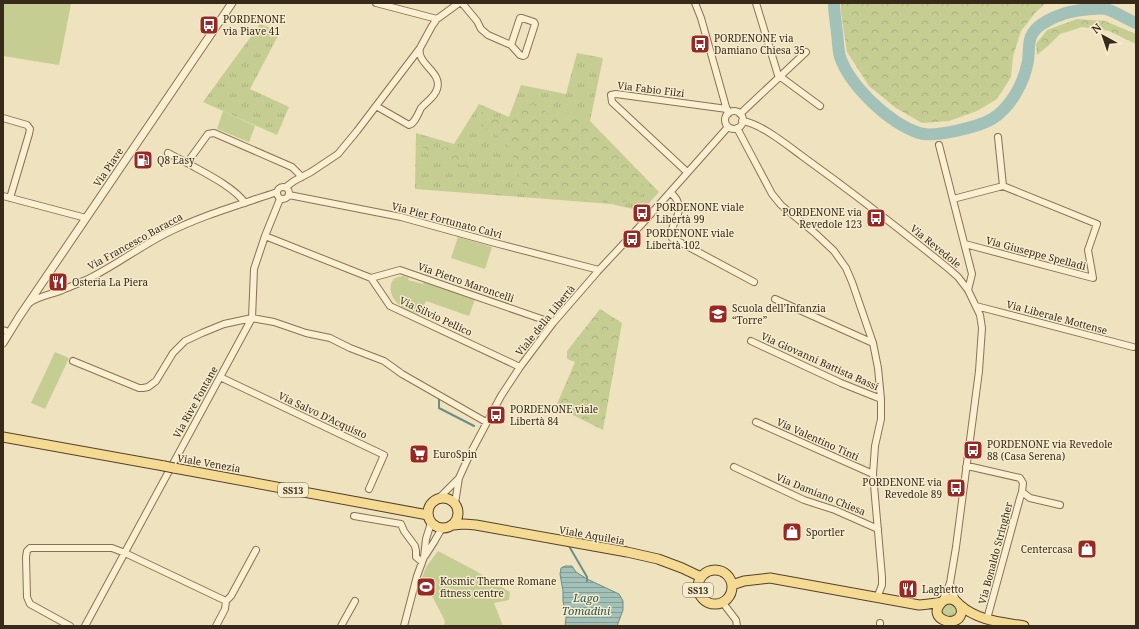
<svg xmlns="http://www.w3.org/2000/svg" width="1139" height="629" font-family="'Noto Serif',serif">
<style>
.grass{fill:url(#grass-tufts)}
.forest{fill:url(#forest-crowns)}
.green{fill:#c5cd92}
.water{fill:url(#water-rules);stroke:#698f86}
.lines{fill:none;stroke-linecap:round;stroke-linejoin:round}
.stream{stroke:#698f86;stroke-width:2}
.river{stroke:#a2c1b8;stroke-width:12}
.minor-casing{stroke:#887256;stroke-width:8}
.tertiary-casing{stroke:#887256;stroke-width:9}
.primary-casing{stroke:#55402b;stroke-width:11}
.minor{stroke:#faefd1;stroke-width:6}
.tertiary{stroke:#faefd1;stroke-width:7}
.primary{stroke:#f5da93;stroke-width:9}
.primary-bridge-casing{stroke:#55402b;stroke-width:11;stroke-linecap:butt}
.primary-bridge{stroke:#f5da93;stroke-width:9}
.labels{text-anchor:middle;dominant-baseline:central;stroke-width:3;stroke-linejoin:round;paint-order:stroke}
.shield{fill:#f6ecce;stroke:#706451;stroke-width:1}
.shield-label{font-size:9px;font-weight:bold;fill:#372a1b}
.poi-label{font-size:10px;fill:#372a1b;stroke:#f6ecce;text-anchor:start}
.street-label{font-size:10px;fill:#372a1b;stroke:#f6ecce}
.water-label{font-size:11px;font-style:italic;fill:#2a5756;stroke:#f6ecce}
</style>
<defs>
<pattern id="grass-tufts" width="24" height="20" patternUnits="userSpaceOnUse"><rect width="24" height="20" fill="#c5cd92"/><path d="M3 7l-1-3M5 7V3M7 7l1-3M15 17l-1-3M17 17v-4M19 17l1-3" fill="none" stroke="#aab07d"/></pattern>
<pattern id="forest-crowns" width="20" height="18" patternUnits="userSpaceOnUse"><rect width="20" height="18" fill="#c5cd92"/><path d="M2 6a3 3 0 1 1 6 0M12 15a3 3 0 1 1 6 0" fill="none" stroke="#aab07d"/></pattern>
<pattern id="water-rules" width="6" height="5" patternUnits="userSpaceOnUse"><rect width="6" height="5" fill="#a2c1b8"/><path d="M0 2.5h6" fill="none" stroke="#859d95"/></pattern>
</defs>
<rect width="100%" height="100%" fill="#efe2be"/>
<path class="grass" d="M260 24 280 32 250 89 289 107 277 135 203 102Z
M577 53 603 58 590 121 659 192 642 211 611 204 415 189 416 133 454 144 479 104 509 117 521 85 566 94Z
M942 611a7 7 0 1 1 14 0a7 7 0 1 1-14 0Z"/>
<path class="forest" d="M841 3H1046L1035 13 1021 31 1013 56 1011 77 997 99 977 111 949 121 922 123 896 108 869 86 847 52 841 13Z
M1077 19 1105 21 1136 34V44L1109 31 1082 27 1060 34 1049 45 1037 55 1036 44 1047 30Z
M522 105H534L556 118 577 110 643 176 642 194 631 201 614 203 553 199 529 194 520 180 511 149 497 136 483 127 480 111 509 122 517 114Z
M422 147 457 148 484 172 470 169Z
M600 309 622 323 603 430 565 411 557 404 575 362 567 359V351Z"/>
<path class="green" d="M3 3H66L71 4 59 65 3 56Z
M223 111 255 126 249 142 217 129Z
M458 237 492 247 485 269 451 258Z
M403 276 409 278 408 280 423 284 424 282 475 299 469 316 426 301 419 315 413 312 412 314C401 308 388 298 391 285 392 278 397 277 403 276Z
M55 352 69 358 45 409 31 403Z
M438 551 474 570 510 592 509 600 494 603 503 626H444L445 621 430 592 417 591 426 567Z"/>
<path class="water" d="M565 566H572L576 572 587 579 619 594 623 601V610L617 626H565L566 618 563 601V591L560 574 561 568Z"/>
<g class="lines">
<path class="stream" d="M1099 9 1104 3
M439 399V408L474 426
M569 546 587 577V581"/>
<path class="river" d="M834 3C834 13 836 23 837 33 838 41 838 49 840 57 851 87 889 123 919 133 934 138 978 127 992 119 1011 107 1024 83 1028 61 1030 45 1026 35 1042 24 1057 14 1073 10 1091 9 1096 9 1101 8 1106 9 1116 12 1126 19 1136 23"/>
<g class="minor-casing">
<path id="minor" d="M376 3 437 19
M462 3 477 21 481 29 488 35 511 45 520 55 523 56 525 55 535 24 534 22 522 18H520L511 45
M695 3 701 18 728 114
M756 3 778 75 820 106
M376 106 409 125C415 123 418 114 421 108 426 102 435 97 437 89 443 72 416 64 420 48
M725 120a9 9 0 1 1 18 0a9 9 0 1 1-18 0Z
M740 114 806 52
M3 118 27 125 30 129 29 134 10 198
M742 121C760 123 787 145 802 156 852 192 901 230 949 269L958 277 968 290 980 315 982 328 979 371 956 547 950 583 942 602
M737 128 772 194 781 205 816 234 834 251 846 268 852 282 873 343 878 368 881 399V419L875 446 873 474 882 577V585L877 598
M998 137 1003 186
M939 145 972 274 968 290
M168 153 187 163 208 134 214 133 292 167 302 177
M187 163C205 173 234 187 245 203
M687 172 612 102 611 95 616 94 727 109
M277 193a6 6 0 1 1 12 0a6 6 0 1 1-12 0Z
M286 187 294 181 311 172 338 154 357 131 420 48 432 26 437 19 459 3
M670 192C673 195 677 198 678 203 683 215 668 226 672 238L754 282
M289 195 401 217 495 243 599 270
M3 196 86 218
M953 199 1003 186 1097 224 1088 250 1093 278 965 244
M265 236 371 278 390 306 520 367
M371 278 400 270 553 323
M775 299 873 343
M29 303C39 296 49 295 60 291 69 287 77 284 86 280 113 267 138 248 165 234 200 216 239 205 277 192
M976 306 1133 347
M3 330 9 332
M751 341 841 383 881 399
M73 361 139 388H143L148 387 156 381 173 353 185 341 202 333 224 324 252 318 274 322 306 333 330 338 350 348 384 361 402 374 486 422
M220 377 384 455 369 489
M756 422 873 474
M734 467 804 500 835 510 878 529
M966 467H972L1020 478 1023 483 1022 492 1030 498 1060 505
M439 498 459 478
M455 503 459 478 469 456 501 396 520 367 553 323 599 270 641 225 728 127
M354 516 401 524 404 531 415 546 416 551V557L422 562
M425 556 434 542 442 528
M950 583 952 591 957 602
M723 603 736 620 737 626
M987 619 1020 498 1022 492
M70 626 30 604 27 597 26 557 27 551 30 548H112L125 553 226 601 231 596 256 550
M85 626 252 318 254 269 265 236 280 199
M216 626 225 609 226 601
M341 626 355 601
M404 626 417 576 424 557 426 539 431 523
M880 626V623"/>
</g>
<g class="tertiary-casing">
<path id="tertiary" d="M3 343 19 317 232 3"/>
</g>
<g class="primary-casing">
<path id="primary" d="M3 437 164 466
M174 468 428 515
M428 513a15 15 0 1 1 30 0a15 15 0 1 1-30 0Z
M453 525 464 524 476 525 627 552 658 559 682 568 701 577
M698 587a17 17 0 1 1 34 0a17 17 0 1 1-34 0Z
M732 585 744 581 770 578 919 605C926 604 934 604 941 602 944 601 946 599 949 599 957 599 963 607 961 614 957 629 925 619 942 602
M960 605C978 621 1002 622 1024 626"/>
</g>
<use href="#minor" class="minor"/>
<use href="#tertiary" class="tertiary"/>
<use href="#primary" class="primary"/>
<g class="primary-bridge-casing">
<path id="primary-bridge" d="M164 466 174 468"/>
</g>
<use href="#primary-bridge" class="primary-bridge"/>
</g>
<defs>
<g id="bus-square" transform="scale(1)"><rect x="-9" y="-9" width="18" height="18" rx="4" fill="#992724" stroke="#f6ecce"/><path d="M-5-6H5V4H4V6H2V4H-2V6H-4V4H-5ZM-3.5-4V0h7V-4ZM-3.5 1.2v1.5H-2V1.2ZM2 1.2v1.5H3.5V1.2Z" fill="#fff"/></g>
<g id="fuel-square" transform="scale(1)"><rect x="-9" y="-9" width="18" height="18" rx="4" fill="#992724" stroke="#f6ecce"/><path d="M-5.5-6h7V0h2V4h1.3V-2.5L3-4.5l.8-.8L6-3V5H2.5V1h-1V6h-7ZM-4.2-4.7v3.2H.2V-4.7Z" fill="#fff"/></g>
<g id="restaurant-square" transform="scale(1)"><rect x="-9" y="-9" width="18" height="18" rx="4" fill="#992724" stroke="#f6ecce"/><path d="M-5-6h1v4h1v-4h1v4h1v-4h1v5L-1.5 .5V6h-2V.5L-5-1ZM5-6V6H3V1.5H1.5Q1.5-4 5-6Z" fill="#fff"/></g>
<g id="school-square" transform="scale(1)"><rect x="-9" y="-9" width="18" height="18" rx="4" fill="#992724" stroke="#f6ecce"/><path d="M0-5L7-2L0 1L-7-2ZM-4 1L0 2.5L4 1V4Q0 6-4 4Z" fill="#fff"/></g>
<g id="supermarket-square" transform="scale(1)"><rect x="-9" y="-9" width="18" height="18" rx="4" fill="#992724" stroke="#f6ecce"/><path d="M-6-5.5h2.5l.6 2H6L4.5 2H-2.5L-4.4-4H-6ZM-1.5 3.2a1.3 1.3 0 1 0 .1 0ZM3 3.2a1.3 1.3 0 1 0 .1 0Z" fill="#fff"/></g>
<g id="shop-square" transform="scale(1)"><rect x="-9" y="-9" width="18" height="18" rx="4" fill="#992724" stroke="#f6ecce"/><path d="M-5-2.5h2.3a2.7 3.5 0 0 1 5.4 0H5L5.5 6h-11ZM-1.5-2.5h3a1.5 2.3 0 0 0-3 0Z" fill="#fff"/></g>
<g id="stadium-square" transform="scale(1)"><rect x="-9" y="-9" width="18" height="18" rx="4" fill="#992724" stroke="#f6ecce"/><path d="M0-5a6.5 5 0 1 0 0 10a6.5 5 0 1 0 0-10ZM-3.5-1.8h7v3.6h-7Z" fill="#fff"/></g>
</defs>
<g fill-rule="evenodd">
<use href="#bus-square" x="209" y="25"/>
<use href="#bus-square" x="700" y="44"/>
<use href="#fuel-square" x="143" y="160"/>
<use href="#bus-square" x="642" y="213"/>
<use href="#bus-square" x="876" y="218"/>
<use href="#bus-square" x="632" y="239"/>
<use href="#restaurant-square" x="58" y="282"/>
<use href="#school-square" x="718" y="314"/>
<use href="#bus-square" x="496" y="415"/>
<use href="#bus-square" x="973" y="450"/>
<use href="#supermarket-square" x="419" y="454"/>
<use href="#bus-square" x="956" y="488"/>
<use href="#shop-square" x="792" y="532"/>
<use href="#shop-square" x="1087" y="549"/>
<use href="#stadium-square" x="426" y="587"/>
<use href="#restaurant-square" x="908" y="589"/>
</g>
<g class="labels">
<g class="shield">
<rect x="278" y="483" width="30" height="14" rx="3"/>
<rect x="683" y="583" width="30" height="14" rx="3"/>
</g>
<g class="shield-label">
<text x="293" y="490">SS13</text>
<text x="698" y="590">SS13</text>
</g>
<g class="poi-label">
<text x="223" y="19">PORDENONE<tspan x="223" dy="12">via Piave 41</tspan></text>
<text x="714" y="38">PORDENONE via<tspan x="714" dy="12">Damiano Chiesa 35</tspan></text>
<text x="157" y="160">Q8 Easy</text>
<text x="656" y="207">PORDENONE viale<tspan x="656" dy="12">Libertà 99</tspan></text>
<text x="862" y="212" text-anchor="end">PORDENONE via<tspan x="862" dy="12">Revedole 123</tspan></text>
<text x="646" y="233">PORDENONE viale<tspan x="646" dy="12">Libertà 102</tspan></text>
<text x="72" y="282">Osteria La Piera</text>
<text x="732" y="308">Scuola dell’Infanzia<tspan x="732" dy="12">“Torre”</tspan></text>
<text x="510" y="409">PORDENONE viale<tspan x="510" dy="12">Libertà 84</tspan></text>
<text x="987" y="444">PORDENONE via Revedole<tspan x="987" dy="12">88 (Casa Serena)</tspan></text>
<text x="433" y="454">EuroSpin</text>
<text x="942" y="482" text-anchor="end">PORDENONE via<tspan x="942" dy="12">Revedole 89</tspan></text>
<text x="806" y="532">Sportler</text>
<text x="1073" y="549" text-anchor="end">Centercasa</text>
<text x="440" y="581">Kosmic Therme Romane<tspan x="440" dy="12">fitness centre</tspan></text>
<text x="922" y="589">Laghetto</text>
</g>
<g class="street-label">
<text transform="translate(651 89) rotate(7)">Via Fabio Filzi</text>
<text transform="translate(108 167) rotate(-56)">Via Piave</text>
<text transform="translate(447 220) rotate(15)">Via Pier Fortunato Calvi</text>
<text transform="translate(135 241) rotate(-29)">Via Francesco Baracca</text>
<text transform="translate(936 246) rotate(39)">Via Revedole</text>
<text transform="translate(1036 253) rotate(15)">Via Giuseppe Spelladi</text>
<text transform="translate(466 282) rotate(19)">Via Pietro Maroncelli</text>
<text transform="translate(436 316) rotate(25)">Via Silvio Pellico</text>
<text transform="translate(1057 317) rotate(15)">Via Liberale Mottense</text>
<text transform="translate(545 320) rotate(-51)">Viale della Libertà</text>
<text transform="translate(820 361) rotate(24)">Via Giovanni Battista Bassi</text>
<text transform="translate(195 402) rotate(-61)">Via Rive Fontane</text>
<text transform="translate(323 415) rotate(25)">Via Salvo D'Acquisto</text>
<text transform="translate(818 439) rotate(24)">Via Valentino Tinti</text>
<text transform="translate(209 463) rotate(10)">Viale Venezia</text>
<text transform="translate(821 494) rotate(22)">Via Damiano Chiesa</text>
<text transform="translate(592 535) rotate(10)">Viale Aquileia</text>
<text transform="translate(995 553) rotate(-75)">Via Bonaldo Stringher</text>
</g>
<g class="water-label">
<text x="586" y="597">Lago<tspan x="586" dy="13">Tomadini</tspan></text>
</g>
</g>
<rect width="1139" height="629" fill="none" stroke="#372a1b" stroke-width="8"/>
<g transform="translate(1103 36) rotate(320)" stroke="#f6ecce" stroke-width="3" paint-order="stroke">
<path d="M0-3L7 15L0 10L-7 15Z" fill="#372a1b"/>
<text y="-6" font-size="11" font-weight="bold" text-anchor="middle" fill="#372a1b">N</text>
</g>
</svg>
